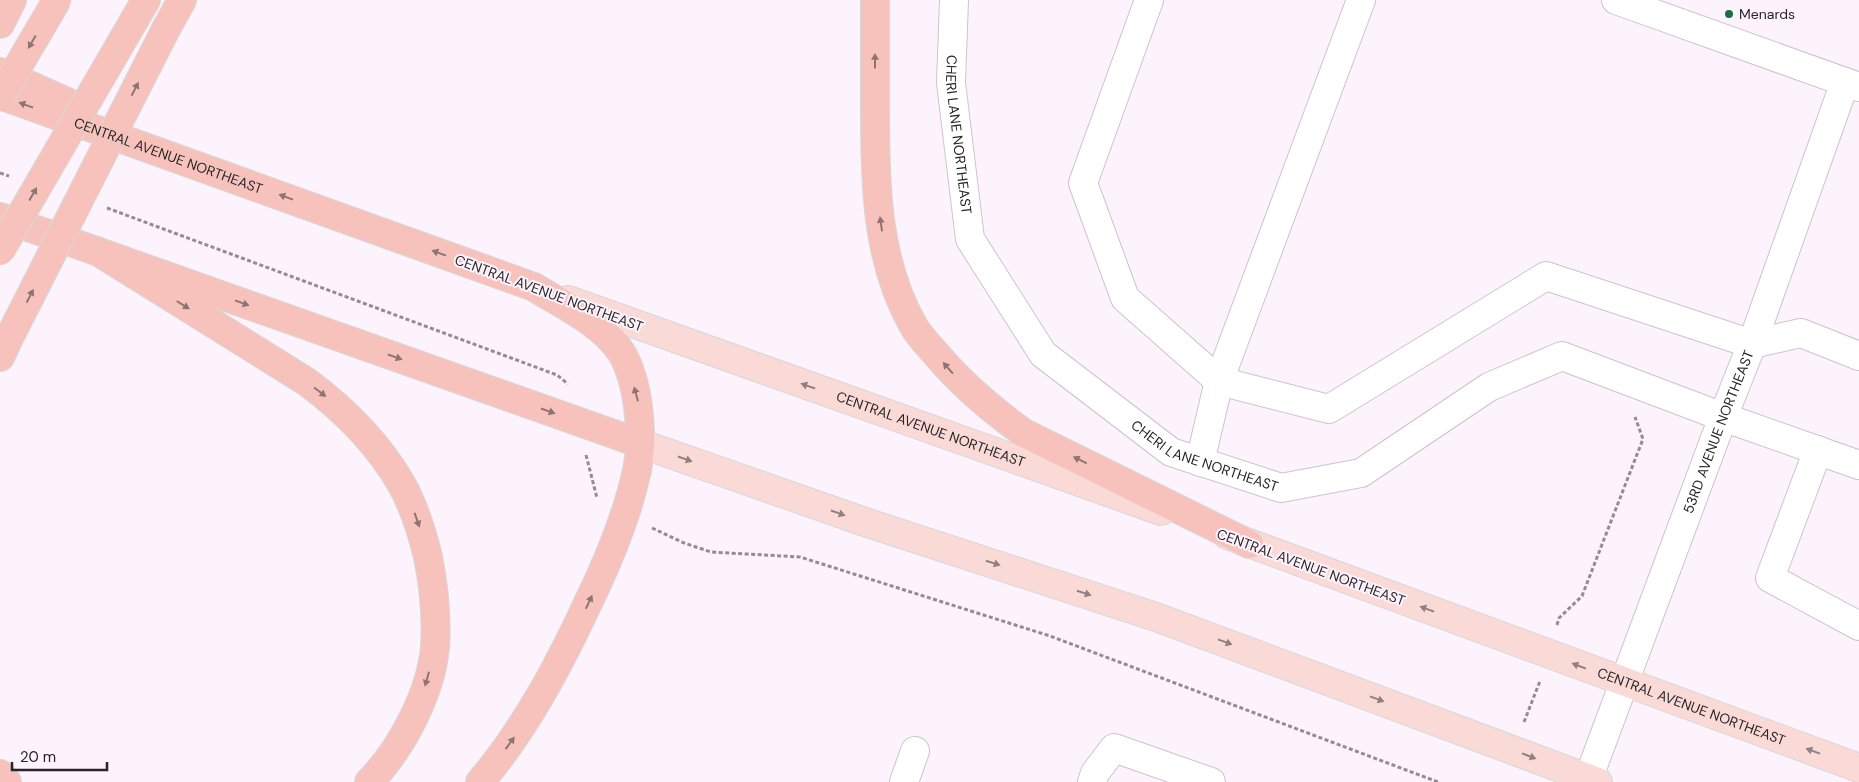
<svg xmlns="http://www.w3.org/2000/svg" width="1859" height="782" font-family="'DM Sans',sans-serif">
<style>
.lines{fill:none;stroke-linecap:round;stroke-linejoin:round}
.minor-casing{stroke:#ccc4cd;stroke-width:30}
.major-casing{stroke:#d8d8d8;stroke-width:30}
.highway-casing{stroke:#d8d8d8;stroke-width:30}
.path{stroke:#928c93;stroke-width:3;stroke-dasharray:4 2.5;stroke-linecap:butt}
.minor{stroke:#fff;stroke-width:28}
.major{stroke:#fadad7;stroke-width:28}
.highway{stroke:#f7c2bc;stroke-width:28}
.highway-bridge-casing{stroke:#d8d8d8;stroke-width:30;stroke-linecap:butt}
.highway-bridge{stroke:#f7c2bc;stroke-width:28}
.oneway{fill:#907472}
.oneway2{fill:#918080}
.poi-dot{fill:#196f41;stroke:#fcf3fd;stroke-width:2}
.labels{text-anchor:middle;dominant-baseline:central;stroke-width:4;stroke-linejoin:round;paint-order:stroke}
.poi-label{font-size:14px;fill:#282528;stroke:#fcf3fd;text-anchor:start}
.street-label{font-size:14px;fill:#282528;stroke:#fcf3fd}
</style>
<rect width="100%" height="100%" fill="#fcf3fd"/>
<g class="lines">
<g class="minor-casing">
<g id="minor">
<path id="s1" d="M954 0 951 83 970 239 1043 354 1171 452 1281 488 1361 473 1489 387 1562 356 1723 417 1859 465"/>
<path d="M1149 0 1083 183 1125 298 1219 381 1329 409 1546 276 1752 344 1801 333 1859 356"/>
<path d="M1616 0 1859 87"/>
<path d="M1818 450 1770 578 1859 626"/>
<path d="M1200 462 1219 381 1361 0"/>
<path d="M904 782 915 751"/>
<path d="M1092 782 1095 773 1114 748 1211 782"/>
<path id="s2" d="M1587 782 1723 417 1752 344 1845 82"/>
</g>
</g>
<g class="major-casing">
<g id="major">
<path id="s3" d="M568 300 1161 511"/>
<path d="M639 443 865 522 1156 617 1598 782"/>
<path id="s4" d="M1227 535 1859 768"/>
</g>
</g>
<g class="highway-casing">
<g id="highway">
<path d="M875 0C875 37 875 74 875 110 875 183 876 260 913 325 919 336 929 346 937 355 963 386 992 410 1024 433L1249 544"/>
<path d="M136 17 146 0"/>
<path d="M0 24 12 0"/>
<path d="M166 29 182 0"/>
<path d="M0 72 67 102"/>
<path id="s5" d="M0 95 534 287C563 305 603 324 621 352 639 381 644 437 637 470 627 517 608 562 587 605 558 667 525 729 480 782"/>
<path d="M0 217 639 443"/>
<path d="M97 251 307 382C346 411 378 443 402 485 414 507 422 532 428 557 434 587 437 617 435 647 431 693 401 750 369 782"/>
<path d="M0 357 8 340"/>
<path d="M0 774 7 782"/>
</g>
</g>
<path class="path" d="M0 173 9 176
M107 208 557 375 568 384
M586 455 597 498
M652 528 684 543 711 552 800 557 1050 636 1438 782
M1557 625 1559 618 1582 596 1643 439 1635 417
M1524 722 1540 681"/>
<use href="#minor" class="minor"/>
<use href="#major" class="major"/>
<use href="#highway" class="highway"/>
<g class="highway-bridge-casing">
<path id="highway-bridge" d="M0 97 57 0
M0 251 136 17
M8 340 166 29"/>
</g>
<use href="#highway-bridge" class="highway-bridge"/>
</g>
<defs><path id="oneway-solid" d="M-6-.8H1V-3.2L6.5 0L1 3.2V.8H-6Z" transform="scale(1.25)"/></defs>
<g class="oneway">
<use href="#oneway-solid" transform="translate(32 42) rotate(120)"/>
<use href="#oneway-solid" transform="translate(875 61) rotate(-90)"/>
<use href="#oneway-solid" transform="translate(135 89) rotate(-63)"/>
<use href="#oneway-solid" transform="translate(26 105) rotate(-160)"/>
<use href="#oneway-solid" transform="translate(33 194) rotate(-60)"/>
<use href="#oneway-solid" transform="translate(286 197) rotate(-160)"/>
<use href="#oneway-solid" transform="translate(881 224) rotate(-98)"/>
<use href="#oneway-solid" transform="translate(439 253) rotate(-160)"/>
<use href="#oneway-solid" transform="translate(30 296) rotate(-63)"/>
<use href="#oneway-solid" transform="translate(242 303) rotate(20)"/>
<use href="#oneway-solid" transform="translate(183 305) rotate(32)"/>
<use href="#oneway-solid" transform="translate(395 357) rotate(19)"/>
<use href="#oneway-solid" transform="translate(948 368) rotate(-131)"/>
<use href="#oneway-solid" transform="translate(320 392) rotate(37)"/>
<use href="#oneway-solid" transform="translate(636 394) rotate(-105)"/>
<use href="#oneway-solid" transform="translate(548 411) rotate(19)"/>
<use href="#oneway-solid" transform="translate(1080 460) rotate(-154)"/>
<use href="#oneway-solid" transform="translate(417 520) rotate(71)"/>
<use href="#oneway-solid" transform="translate(589 602) rotate(-65)"/>
<use href="#oneway-solid" transform="translate(427 679) rotate(106)"/>
<use href="#oneway-solid" transform="translate(510 743) rotate(-54)"/>
</g>
<g class="oneway2">
<use href="#oneway-solid" transform="translate(808 386) rotate(-161)"/>
<use href="#oneway-solid" transform="translate(685 459) rotate(19)"/>
<use href="#oneway-solid" transform="translate(838 513) rotate(19)"/>
<use href="#oneway-solid" transform="translate(993 563) rotate(18)"/>
<use href="#oneway-solid" transform="translate(1084 593) rotate(18)"/>
<use href="#oneway-solid" transform="translate(1427 609) rotate(-160)"/>
<use href="#oneway-solid" transform="translate(1225 642) rotate(20)"/>
<use href="#oneway-solid" transform="translate(1579 666) rotate(-159)"/>
<use href="#oneway-solid" transform="translate(1377 699) rotate(20)"/>
<use href="#oneway-solid" transform="translate(1813 751) rotate(-160)"/>
<use href="#oneway-solid" transform="translate(1529 756) rotate(21)"/>
</g>
<circle class="poi-dot" cx="1729" cy="14" r="5"/>
<g class="labels">
<g class="poi-label">
<text x="1739" y="14">Menards</text>
</g>
<g class="street-label">
<text stroke="none"><textPath href="#s1" startOffset="135">CHERI LANE NORTHEAST</textPath></text>
<text stroke="none"><textPath href="#s5" startOffset="179">CENTRAL AVENUE NORTHEAST</textPath></text>
<text transform="translate(549 293) rotate(20)">CENTRAL AVENUE NORTHEAST</text>
<text stroke="none"><textPath href="#s3" startOffset="385">CENTRAL AVENUE NORTHEAST</textPath></text>
<text stroke="none"><textPath href="#s2" startOffset="374">53RD AVENUE NORTHEAST</textPath></text>
<text stroke="none"><textPath href="#s1" startOffset="570">CHERI LANE NORTHEAST</textPath></text>
<text transform="translate(1311 567) rotate(20)">CENTRAL AVENUE NORTHEAST</text>
<text stroke="none"><textPath href="#s4" startOffset="495">CENTRAL AVENUE NORTHEAST</textPath></text>
</g>
</g>
<path d="M12 762v8h95v-8" fill="none" stroke="#282528" stroke-width="2.5"/>
<text x="20" y="762" font-size="15" fill="#282528" stroke="#fcf3fd" stroke-width="4" paint-order="stroke">20 m</text>
</svg>
